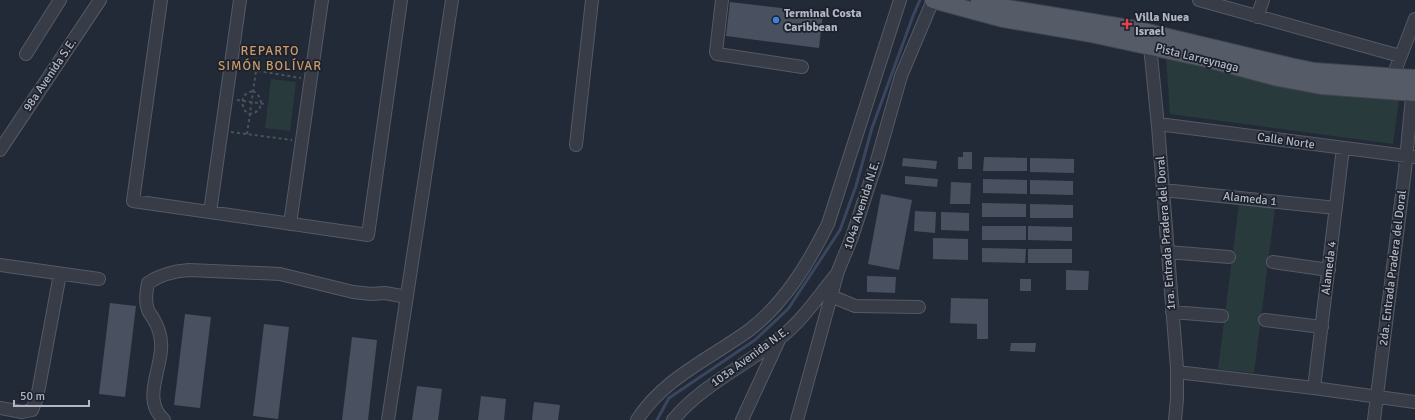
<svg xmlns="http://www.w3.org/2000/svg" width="1415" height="420" font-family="Signika,sans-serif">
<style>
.green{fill:#293a3c}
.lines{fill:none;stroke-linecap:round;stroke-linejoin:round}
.stream{stroke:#3a465e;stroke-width:3}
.building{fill:#49505f}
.minor-casing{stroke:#545a65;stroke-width:14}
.major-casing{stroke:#404551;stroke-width:18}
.path{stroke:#475559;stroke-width:2;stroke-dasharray:3 3;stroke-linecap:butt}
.minor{stroke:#373c47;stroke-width:12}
.major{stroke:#555b67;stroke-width:16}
.shop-dot{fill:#3f7fe0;stroke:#1c212c;stroke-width:1.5}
.health-dot{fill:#e0444e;stroke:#1c212c;stroke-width:1.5}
.labels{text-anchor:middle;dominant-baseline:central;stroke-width:3.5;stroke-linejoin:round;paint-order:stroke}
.poi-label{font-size:12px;font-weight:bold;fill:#b1b7c4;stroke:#1c212c;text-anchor:start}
.street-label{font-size:12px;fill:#b1b7c4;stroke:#1c212c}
.neighbourhood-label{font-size:13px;letter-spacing:1px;fill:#c89b68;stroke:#1c212c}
</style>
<rect width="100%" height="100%" fill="#232a37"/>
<path class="green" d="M1166 57 1399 99 1393 144 1170 114Z
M271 79 296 82 290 131 265 128Z
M1239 204 1275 208 1254 373 1218 369Z"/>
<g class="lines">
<path class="stream" d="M657 420 669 398 755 340 788 309 840 230 856 186 872 128 913 16 920 0"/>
</g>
<path class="building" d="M730 2 823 13 819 48 726 36Z
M963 152H972V169H958V157H963Z
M984 157 1027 158V171H983Z
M903 158 937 161 936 169 902 166Z
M1030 158 1074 159V173L1030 172Z
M905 176 938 179 937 187 905 184Z
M983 179 1027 180V194L983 193Z
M1030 180 1073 181V195L1030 194Z
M951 182 971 183 970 204H950Z
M881 194 912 200 899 270 868 264Z
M982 203 1026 204V217H982Z
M1030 204 1073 205V218H1030Z
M915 211 936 212 935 233 914 231Z
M941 212 969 213V231L941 230Z
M982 226H1026V240H982Z
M1028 226 1072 227V241L1028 240Z
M933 238 968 239V260L933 259Z
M982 248 1026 249 1025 263 982 262Z
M1028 249H1072V263H1028Z
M1066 270 1089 271 1088 290H1066Z
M867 276 896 277 895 293 867 292Z
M1020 279H1031V291H1020Z
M951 298 988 299V339H977V324L950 323Z
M110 303 136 306 125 397 99 394Z
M185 314 211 317 200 408 174 405Z
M264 324 289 327 278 419 253 416Z
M352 337 377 340 368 420H342Z
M1011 343H1036L1035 352 1010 351Z
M417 386 442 389 438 420H412Z
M481 396 506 399 504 420H478Z
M534 402 560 405 558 420H532Z"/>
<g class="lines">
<g class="minor-casing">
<path id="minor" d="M161 0 133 201 368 235 401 0
M722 0 716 52 717 54 802 67
M1199 0 1400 56
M1257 17 1263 0
M1150 46 1158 126 1177 368V399L1175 420
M26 54 60 0
M1393 76 1415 19
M1158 126 1166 125 1415 157
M576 145 592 0
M0 150 100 0
M1163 190 1336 208
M210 212 240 0
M290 224 322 0
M1168 252 1229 257
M1273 262 1329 270
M0 265 99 279
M831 296 855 306 919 307
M1172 312 1222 316
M1265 320 1322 327
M1177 372 1314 388 1415 402
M1314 388 1343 148
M0 408 22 412 32 410 37 398 60 274
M164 420C143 401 159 375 161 350 162 339 159 328 153 318 152 316 149 313 148 310 145 302 146 292 148 283 161 274 174 271 189 270L280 274 353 292 371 294 385 293 407 297
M388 420 452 0
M637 420C663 379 709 359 748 331 784 304 808 264 828 224L900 0
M673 420C702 385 745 366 780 338 802 321 818 297 835 276
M742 420 779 340
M797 420 838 271 852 237 876 164 901 76 933 0
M1374 420 1405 170 1413 86"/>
</g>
<g class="major-casing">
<path id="major" d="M933 0 1003 19 1091 34 1207 59 1278 78 1321 86 1415 93
M979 0 1007 8 1135 29 1290 66 1314 71 1415 78"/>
</g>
<path class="path" d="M240 68 301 78
M253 91C265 98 263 112 250 114L245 111C240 102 242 93 253 91Z
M237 100 265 104
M231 132 292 140
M247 134 256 71"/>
<use href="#minor" class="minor"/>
<use href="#major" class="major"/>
</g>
<circle class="shop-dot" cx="776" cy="20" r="4"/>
<path class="health-dot" d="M1125 18h4v4h4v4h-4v4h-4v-4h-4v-4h4z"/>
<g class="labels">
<g class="poi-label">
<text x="784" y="13">Terminal Costa<tspan x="784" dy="14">Caribbean</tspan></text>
<text x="1135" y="17">Villa Nuea<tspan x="1135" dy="14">Israel</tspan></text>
</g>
<g class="street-label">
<text transform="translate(1197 58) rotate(14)">Pista Larreynaga</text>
<text transform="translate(50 75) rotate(-56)">98a Avenida S.E.</text>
<text transform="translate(1286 141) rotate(8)">Calle Norte</text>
<text transform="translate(1250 199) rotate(6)">Alameda 1</text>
<text transform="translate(862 205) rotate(-72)">104a Avenida N.E.</text>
<text transform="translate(1166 233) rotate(-94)">1ra. Entrada Pradera del Doral</text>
<text transform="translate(1329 268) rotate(-83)">Alameda 4</text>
<text transform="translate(1393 268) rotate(-83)">2da. Entrada Pradera del Doral</text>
<text transform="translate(750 357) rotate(-36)">103a Avenida N.E.</text>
</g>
<g class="neighbourhood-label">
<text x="270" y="51">REPARTO<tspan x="270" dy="15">SIMÓN BOLÍVAR</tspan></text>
</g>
</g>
<path d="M14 400v6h75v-6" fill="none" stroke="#b1b7c4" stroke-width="2"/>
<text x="20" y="400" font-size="12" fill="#b1b7c4" stroke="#1c212c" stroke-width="3" paint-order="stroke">50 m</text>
</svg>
